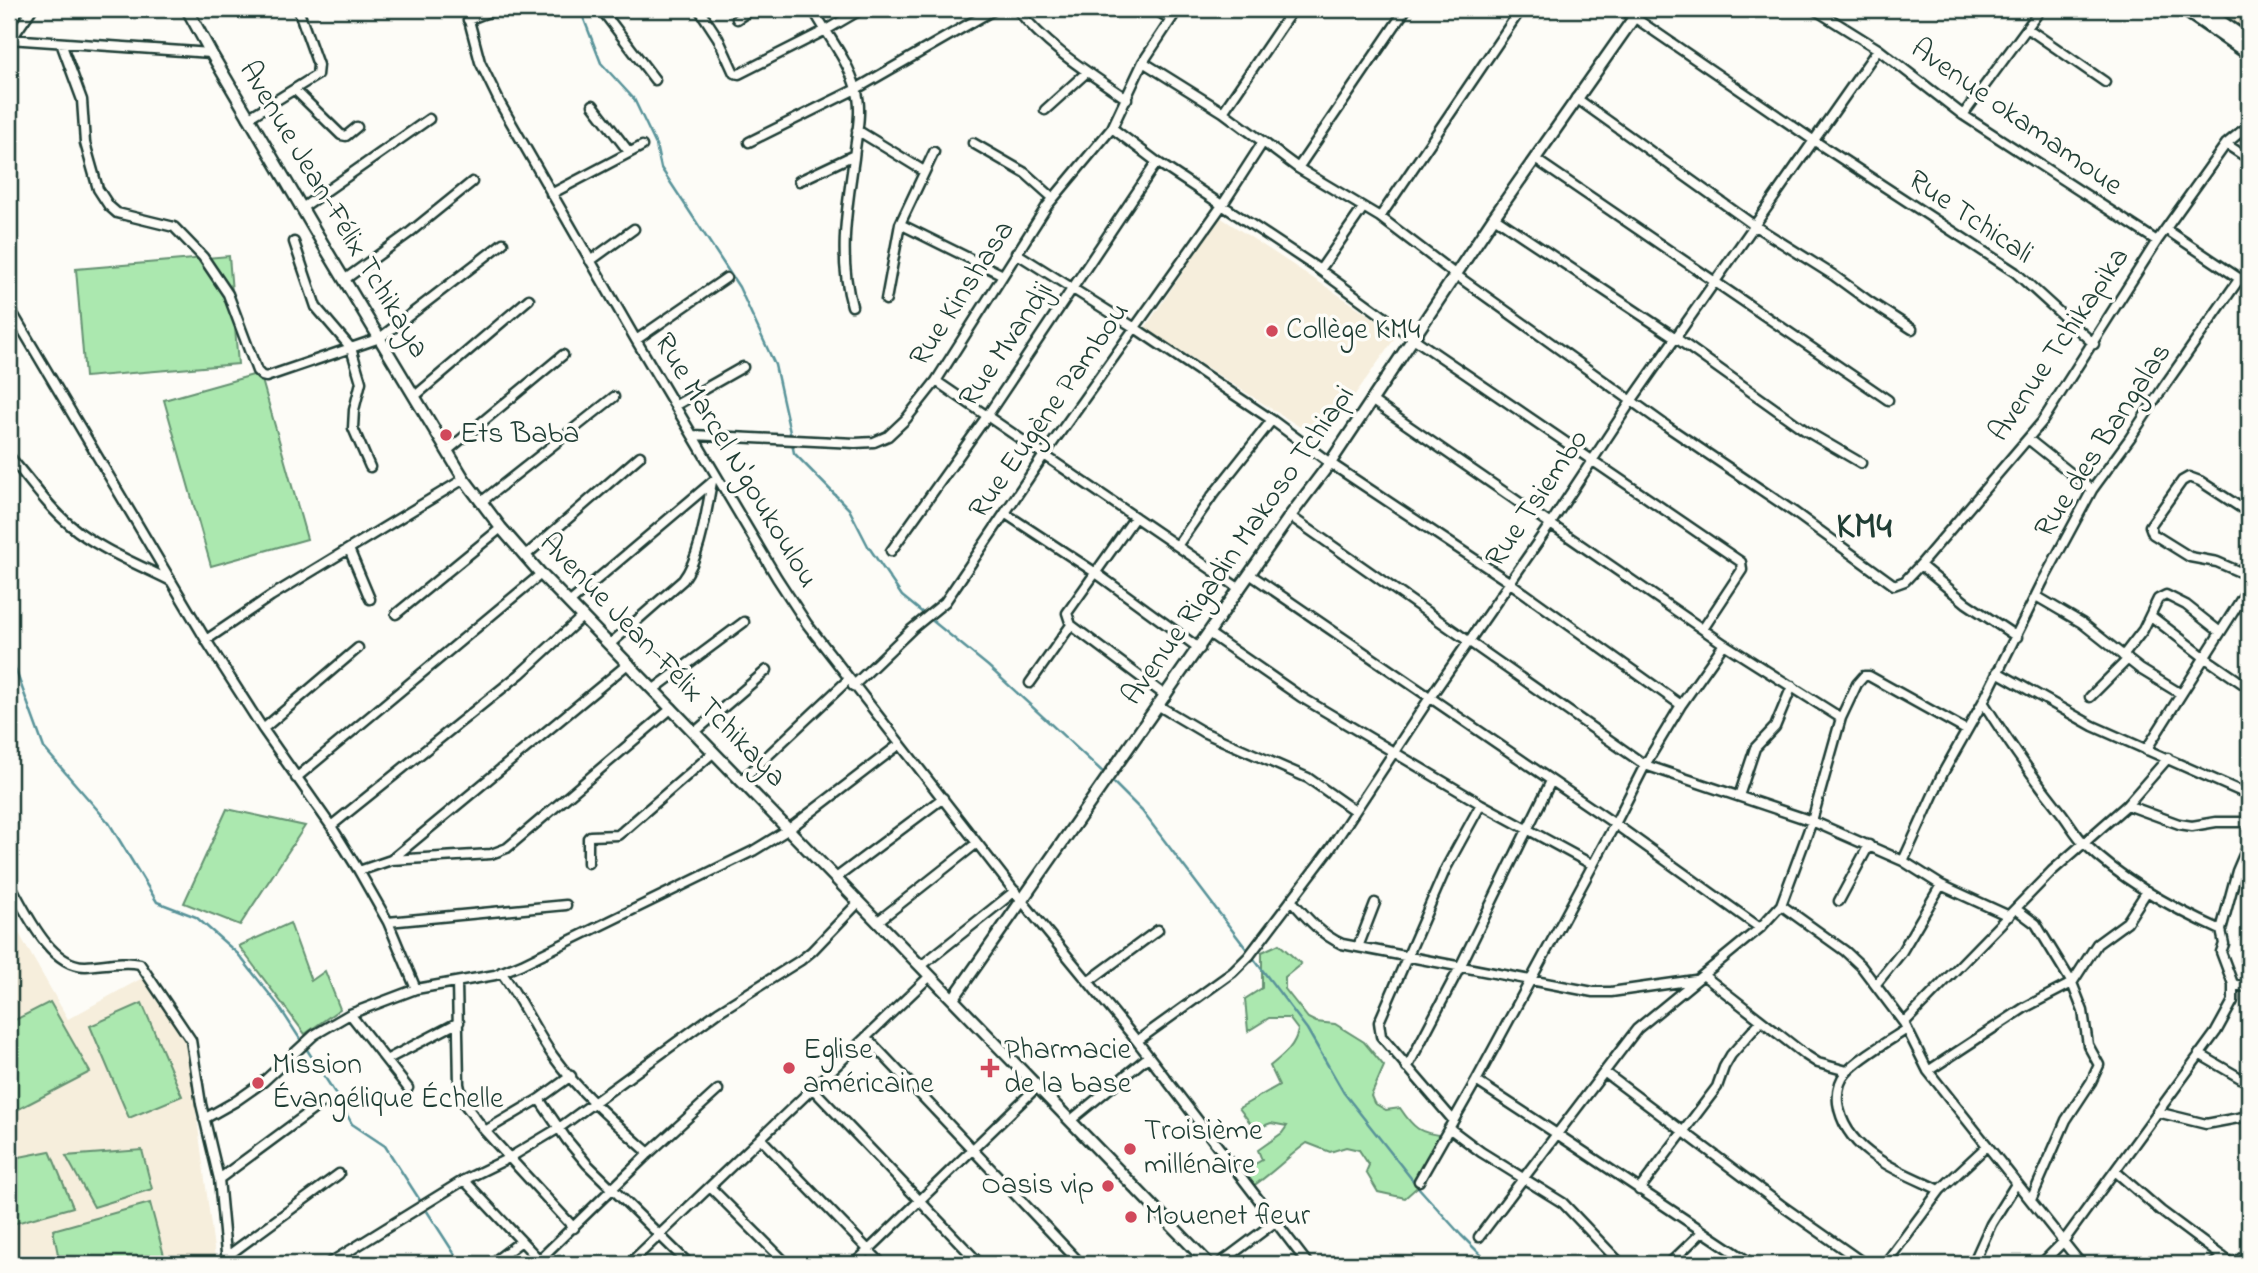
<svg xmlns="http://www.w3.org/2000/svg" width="2258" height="1273" font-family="'Indie Flower',sans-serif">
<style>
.built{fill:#f6eedc}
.green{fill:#abe8af;stroke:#659272;stroke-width:2}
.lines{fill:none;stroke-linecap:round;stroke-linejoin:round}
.stream{stroke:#589399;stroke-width:2.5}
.minor-casing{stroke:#1f3d34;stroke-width:13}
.tertiary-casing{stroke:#1f3d34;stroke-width:15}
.trunk-casing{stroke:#1f3d34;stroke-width:18}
.minor{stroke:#fdfcf7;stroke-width:8}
.tertiary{stroke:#fdfcf7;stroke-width:10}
.trunk{stroke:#fdfcf7;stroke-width:12}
.poi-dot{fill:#d1495b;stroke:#fdfcf7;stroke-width:2.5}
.labels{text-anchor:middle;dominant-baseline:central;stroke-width:7;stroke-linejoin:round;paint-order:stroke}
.street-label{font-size:30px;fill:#1f3d34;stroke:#fdfcf7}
.poi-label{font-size:30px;fill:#1f3d34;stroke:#fdfcf7;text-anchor:start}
.district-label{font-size:37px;font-weight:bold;fill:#1f3d34;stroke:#fdfcf7}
</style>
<rect width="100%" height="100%" fill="#fdfcf7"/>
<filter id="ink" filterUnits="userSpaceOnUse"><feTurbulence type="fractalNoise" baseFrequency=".0143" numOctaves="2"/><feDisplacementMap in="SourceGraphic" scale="14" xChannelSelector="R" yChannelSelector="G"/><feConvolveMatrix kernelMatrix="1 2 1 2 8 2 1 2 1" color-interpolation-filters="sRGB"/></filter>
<g filter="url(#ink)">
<path class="built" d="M2210 9H2249V36Z
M1220 217 1398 334 1322 441 1145 328Z
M9 916 68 1019 144 977 187 1042 216 1264H9Z"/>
<path class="green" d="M229 256 238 364 85 377 76 269Z
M260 373 307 539 211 566 164 400Z
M227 809 305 826 240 925 184 903Z
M290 923 311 981 325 971 340 1009 305 1034 239 946Z
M1279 944 1301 964 1285 977V989L1308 1018 1316 1022 1335 1024 1364 1042 1384 1066 1371 1096 1374 1103 1386 1110 1400 1108C1414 1129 1419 1133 1445 1136L1422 1183 1405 1198 1378 1192 1366 1172 1369 1165 1359 1150 1346 1147 1330 1152 1307 1143C1287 1157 1271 1175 1250 1188L1239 1173 1262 1160 1258 1150 1282 1133 1287 1126 1271 1123 1255 1129 1239 1108 1279 1085 1270 1066C1282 1056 1295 1047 1298 1030L1289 1018H1269L1248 1031 1245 999 1262 988V952Z
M50 1002 90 1072 9 1114V1023Z
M142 1003 182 1096 129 1118 90 1026Z
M142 1150 152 1189 94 1207 66 1156Z
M50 1151 73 1207 9 1225V1159Z
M150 1203 166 1263 60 1264 53 1230Z"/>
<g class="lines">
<path class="stream" d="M580 9 601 63 634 99 656 145 661 168 739 287 775 365 791 437
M792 443 794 453 849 509 868 546 902 596 988 666 1106 775
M9 652 44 748 109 823 157 902 196 917 238 954 278 1005 337 1096 352 1124 385 1146 461 1264
M1111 780 1142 811 1307 1029 1344 1093 1418 1187 1461 1235 1490 1264"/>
<g class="minor-casing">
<path id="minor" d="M466 9 480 62 501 105 636 340 777 578 807 624 1022 901 1137 1041 1308 1264
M601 9 655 80
M699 9 718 38 734 73 739 74 826 30 862 9
M813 9C827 35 848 60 856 89 863 110 856 136 854 158 847 208 838 257 852 306
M1017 9C1048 48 1086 71 1127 99
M1155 9 1170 19
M1622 9 1813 140 2015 272 2094 344
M1814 9 1878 49 1963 115 2157 241
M737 19 752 9
M468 20 496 9
M2027 28 2105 82
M9 39 211 53
M10 41 32 9
M61 43 82 100 85 143 98 189 109 206 117 213 174 227 203 257 228 294 257 371 262 376 266 377 380 338 503 243
M1143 62 1223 112 1298 168 1380 217 1456 275 1668 427 1794 512 1894 585 1905 581 1920 565 2042 422 2157 241 2226 144 2249 125
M295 90 341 135 346 136 357 127
M1576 98 1755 226 1833 275 1870 302 1912 329
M593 105 629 152
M1045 110 1087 72
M1223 112 1293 9
M1963 115 2041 9
M248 118 317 75 318 65 298 9
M1112 128 1157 162 1320 270 1413 338 1741 562 1742 570 1703 629
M857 130 924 171
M749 142 856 89 995 9
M973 143 1025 173 1053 198
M2226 144 2249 159
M1535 159 1888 400
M1298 168 1406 9
M799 181 854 155
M551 194 642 146
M302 208 429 119
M1380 217 1521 9
M1494 217 1676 338 1806 431 1861 463
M900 224 1003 275
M2167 230 2249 285
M294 242 316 307 351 348 361 382 354 410 353 428 370 467
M1016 253 1135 328 1272 420 1330 463 1509 582 1681 705
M590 261 634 229
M1320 270 1363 208
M344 280 409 233 472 182
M886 300 900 224 934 152
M9 307 206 640
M636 340 726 278
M936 381 1240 589
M415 396 529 299
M1371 400 1724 644 1841 718
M676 405 743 367
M693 435 855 443 874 442 888 436 906 419 936 381 1047 206 1112 128 1143 62 1178 9
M2028 439 2092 490
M447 451 563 355
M9 456C29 479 47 506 70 525 95 547 139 565 169 580
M481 502 614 397
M2249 513 2200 481 2189 477 2182 481 2150 526 2153 534 2190 557 2217 562 2249 576
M1006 514 1096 573 1200 649
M1290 516 1645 765 1812 821 1903 861 1941 885 2009 916
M1135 517 1067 613 1071 625 1166 696
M1177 546 1212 496 1272 420
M349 549 370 599
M891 551 987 416 1157 162
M525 556 640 456
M1920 565 1966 603 2017 637
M1251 575 1615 824 1760 928
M2036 596 2082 623 2140 669 2181 694
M569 603 711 483
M396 614 501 528
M2151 616 2204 657 2249 688
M1210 634 1301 697 1481 804 1593 865
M610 644 683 580C701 556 706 512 712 482
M2123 656 2143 630 2158 599 2166 595 2186 605 2220 632
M1997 672 2093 726 2249 795
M1030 683 1071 625
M853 686 912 629 945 602 1044 455 1223 204 1263 142
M654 689 744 622
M2090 697 2128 659
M1983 702C2007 740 2032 776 2060 811 2069 822 2076 836 2086 845 2124 882 2174 909 2221 930
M1159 706 1203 732 1308 778 1355 811
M263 729 358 648
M695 732 767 670
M2146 750 2249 587
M296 778 541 574
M742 780 848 680
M1739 796 1755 748 1775 727 1792 686
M2127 805 2179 824 2192 826 2216 822H2249
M331 826 520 674 583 616
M391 860 491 854 507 848 672 708
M1903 861 1943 773 1983 702 2043 581 2092 490 2130 438 2165 385 2240 278
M588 863V838L590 836 618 835 623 831 714 752
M359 871 391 860 629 663
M2237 871 2249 875
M836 878 943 798
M9 882C25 910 49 967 86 966 103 965 124 960 140 964L191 1040 201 1104 219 1179 227 1264
M1291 900C1307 918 1320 934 1342 944L1593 992H1611L1695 980
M1839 901 1869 845
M1781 905 1845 951 1861 966 1904 1023 1928 1071 2081 1264
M2016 909 2036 924 2072 983 2083 1011 2088 1045 2099 1065 2091 1082 2066 1120 2031 1200
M388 922 566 905
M877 922 977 843
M1358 947 1375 903
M921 966 1015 891
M501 972C521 999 534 1029 553 1056 579 1092 615 1123 649 1153
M1703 975 1804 1054 1818 1063 1847 1071
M1089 981 1158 930
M457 982 459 1084 463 1102 485 1131 574 1228
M1876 984 1901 953 1941 885
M2233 984 2249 988
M416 989 388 922 359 871 331 826 263 729 206 640 271 596 464 479
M350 1014 408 1088
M1904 1023 2052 871 2127 805 2168 758
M1907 1029C1890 1040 1857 1059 1846 1073 1838 1082 1837 1092 1838 1103 1845 1153 1900 1171 1940 1190
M866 1037 1081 1264
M1137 1041 1233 972 1249 956 1330 849 1429 699 1551 523 1632 400 1878 49
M2199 1054 2249 1083
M386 1060 459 1022
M1407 1068 1460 967 1551 781
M1928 1071 2024 1008 2072 983 2097 944 2127 922 2147 891
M1604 1072 1781 1205 1865 1264
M1476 1081 1557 1134 1637 1029 1760 928 1781 905 1812 821 1841 718 1857 684 1864 676H1869L1966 730
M813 1089 980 1264
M539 1099 567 1140 587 1164 689 1264
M2157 1112 2206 1124 2249 1116
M204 1119 236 1101 263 1082 314 1035 350 1014 416 989 495 975 522 964 753 851 789 829 900 744
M1071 1120 1148 1057
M1453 1120 1381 1036 1379 1022 1446 868 1481 804
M1449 1128 1481 1152 1563 1203 1621 1264
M485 1131 539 1099 571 1076
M761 1139 882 1264
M2115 1171 2161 1211 2232 1264
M219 1179 322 1103
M464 1180 543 1264
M1419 1181 1476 1081 1615 824 1645 765 1681 705 1724 644
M710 1187 787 1264
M1639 1190 1717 1087 1724 1067 1731 1055 1761 1021
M1479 1237 1557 1134 1752 1264
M226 1257 339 1174
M539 1260 649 1153 718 1090
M328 1264 464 1180 509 1158 559 1128 718 1012 801 960 812 951 858 903
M491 1264 520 1242
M629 1264 930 976
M854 1264 1038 1086
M1219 1264 1275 1222
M1669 1264 1702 1232
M1885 1264 1940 1190 1987 1146
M1973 1264 1991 1224 2016 1184
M2041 1264 2063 1242 2216 1032 2233 1001V984L2221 952 2224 944 2221 930 2237 871 2249 843
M2213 1264 2223 1257
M2234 1264 2249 1252"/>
</g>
<g class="tertiary-casing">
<path id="tertiary" d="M187 9 211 53 327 251 464 479 501 528 541 574 1209 1264
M953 999 1290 516 1330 463 1494 217 1640 9"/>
</g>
<g class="trunk-casing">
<path id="trunk" d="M2185 9 2249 53
M2201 9 2249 42"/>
</g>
<use href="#minor" class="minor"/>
<use href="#tertiary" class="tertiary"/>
<use href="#trunk" class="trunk"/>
</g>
</g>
<g class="poi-dot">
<circle cx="1272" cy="331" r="7"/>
<circle cx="446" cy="435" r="7"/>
<circle cx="789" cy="1068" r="7"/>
<path d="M986.5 1057.5h7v7h7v7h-7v7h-7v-7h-7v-7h7z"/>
<circle cx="258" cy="1083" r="7"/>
<circle cx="1130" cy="1149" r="7"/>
<circle cx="1108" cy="1186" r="7"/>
<circle cx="1131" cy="1217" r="7"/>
</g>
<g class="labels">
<g class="street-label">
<text transform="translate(2016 118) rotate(35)">Avenue okamamoue</text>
<text transform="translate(333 210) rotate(59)">Avenue Jean-Félix Tchikaya</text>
<text transform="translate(1970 218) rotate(34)">Rue Tchicali</text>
<text transform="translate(963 294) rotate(-57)">Rue Kinshasa</text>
<text transform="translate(1007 345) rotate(-56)">Rue Mvandji</text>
<text transform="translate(2060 345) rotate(-56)">Avenue Tchikapika</text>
<text transform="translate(1050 411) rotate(-55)">Rue Eugène Pambou</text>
<text transform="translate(2104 441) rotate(-57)">Rue des Bangalas</text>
<text transform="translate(735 461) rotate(59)">Rue Marcel N'goukoulou</text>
<text transform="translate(1538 499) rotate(-56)">Rue Tsiembo</text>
<text transform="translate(1239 546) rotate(-55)">Avenue Rigadin Makoso Tchiapi</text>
<text transform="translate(662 661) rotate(46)">Avenue Jean-Félix Tchikaya</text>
</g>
<g class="poi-label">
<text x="1286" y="331">Collège KM4</text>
<text x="460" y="435">Ets Baba</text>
<text x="803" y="1051">Eglise<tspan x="803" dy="34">américaine</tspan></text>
<text x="1004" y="1051">Pharmacie<tspan x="1004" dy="34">de la base</tspan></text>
<text x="272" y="1066">Mission<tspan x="272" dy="34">Évangélique Échelle</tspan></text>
<text x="1144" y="1132">Troisième<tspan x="1144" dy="34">millénaire</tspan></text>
<text x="1094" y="1186" text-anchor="end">Oasis vip</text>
<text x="1145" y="1217">Mouenet fleur</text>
</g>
<g class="district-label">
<text x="1864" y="528">KM4</text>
</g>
</g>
<rect width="2258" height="1273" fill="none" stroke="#fdfcf7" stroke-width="35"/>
<rect x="18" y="18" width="2223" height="1238" fill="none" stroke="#1f3d34" stroke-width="2.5" filter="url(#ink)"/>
</svg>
